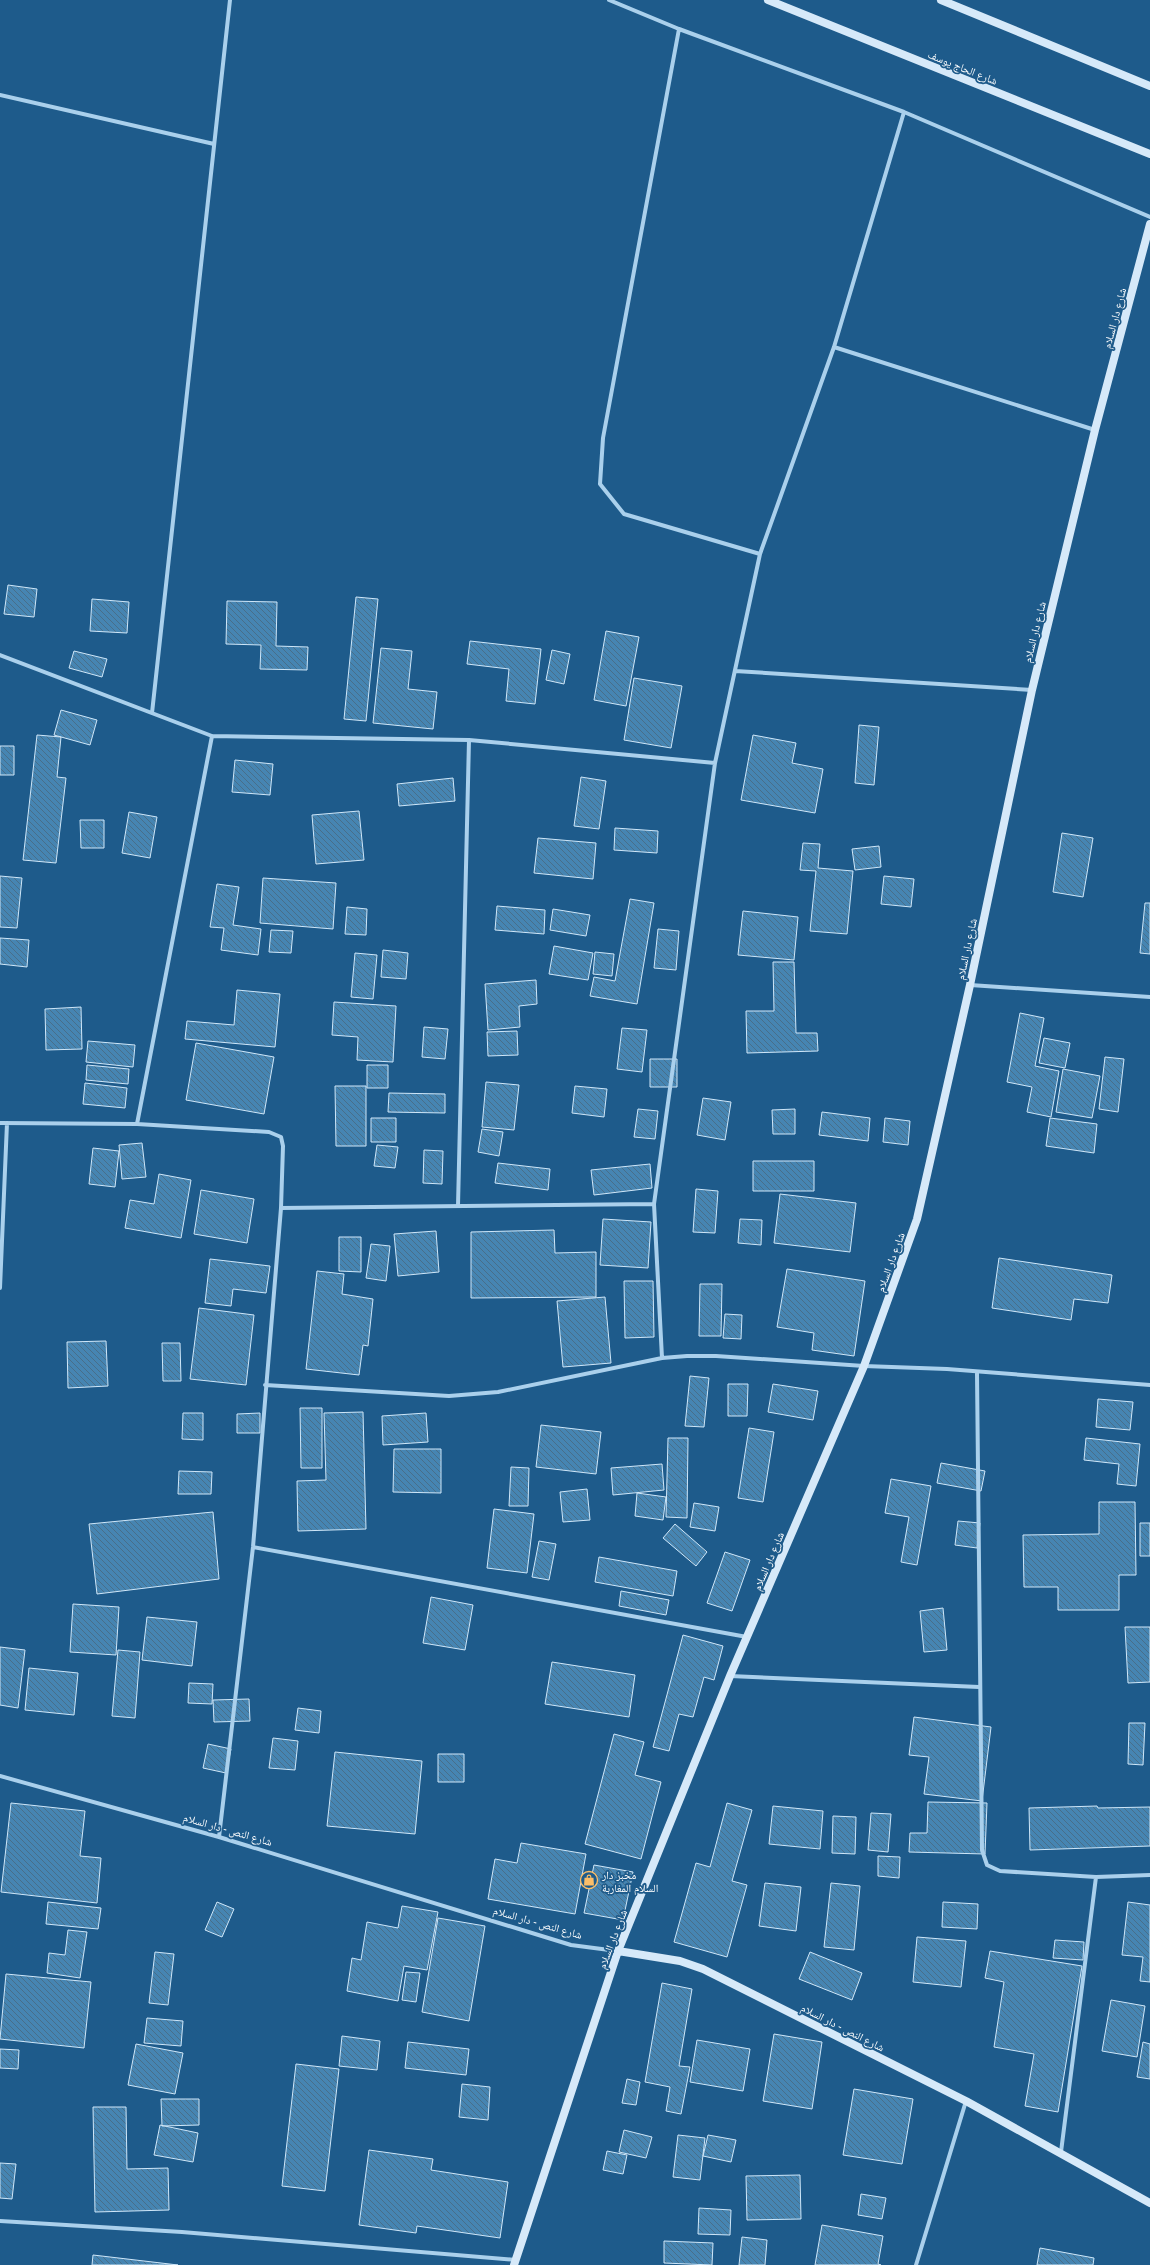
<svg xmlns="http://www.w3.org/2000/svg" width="1150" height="2265" font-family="'Noto Sans','Noto Naskh Arabic',sans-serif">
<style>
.building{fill:url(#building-back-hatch);stroke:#cfe7f9}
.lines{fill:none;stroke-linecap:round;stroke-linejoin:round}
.street{stroke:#aad0ec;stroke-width:4}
.secondary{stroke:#d6e9f9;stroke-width:8}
.labels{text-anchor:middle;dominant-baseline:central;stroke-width:3.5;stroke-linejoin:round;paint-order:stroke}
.street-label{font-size:11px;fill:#fff;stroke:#1e5b8b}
.poi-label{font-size:11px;fill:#fff;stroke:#1e5b8b;text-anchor:start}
</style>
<defs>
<pattern id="building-back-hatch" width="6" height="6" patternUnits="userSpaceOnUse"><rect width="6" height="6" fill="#4685b2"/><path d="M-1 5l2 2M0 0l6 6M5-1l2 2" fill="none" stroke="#486e89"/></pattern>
</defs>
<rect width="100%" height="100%" fill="#1e5b8b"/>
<path class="building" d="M8 585 37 589 34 617 4 614Z
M356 597 378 599 366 721 344 719Z
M92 599 129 602 127 633 90 631Z
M227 601 277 602 276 646 308 647 307 670 260 669 261 645 226 644Z
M606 631 639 637 626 706 594 700Z
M470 641 541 649 535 704 506 701 509 669 467 664Z
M381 648 412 651 408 689 437 692 433 729 373 723Z
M552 650 570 654 564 684 546 680Z
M74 651 107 659 102 677 69 668Z
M634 678 682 686 671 748 624 740Z
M61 710 97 720 90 745 54 735Z
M859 725 879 727 874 785 855 783Z
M37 735 61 737 57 777 66 778 56 863 23 860Z
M753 735 796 743 792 763 823 769 815 813 741 800Z
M0 746H14V775H0Z
M235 760 273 764 270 795 232 792Z
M581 777 606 781 599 829 574 826Z
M453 778 455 801 399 806 397 784Z
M359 811 364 860 316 864 312 815Z
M129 812 157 817 150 858 122 853Z
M80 820H104V848H81Z
M615 828 658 831 657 853 614 850Z
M1062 833 1093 838 1083 897 1053 892Z
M538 838 596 843 593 879 534 873Z
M803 843 820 844 818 868 853 871 847 934 810 931 816 871 800 870Z
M879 846 881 867 855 870 852 849Z
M0 876 22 878 17 928 0 927Z
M884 876 914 879 911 907 881 904Z
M263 878 336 883 333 929 260 923Z
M217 884 239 887 233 925 261 929 258 955 221 950 224 928 210 927Z
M630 899 654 903 637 1004 590 996 594 977 615 981Z
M1145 903H1150V954L1140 953Z
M497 906 545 910 544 934 495 930Z
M347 907 367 909 366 935 345 934Z
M553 909 590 915 586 936 550 930Z
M743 911 798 917 794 960 738 955Z
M658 929 679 931 676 970 654 968Z
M271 930 293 931 291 953 269 952Z
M0 938 29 940 27 967 0 964Z
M554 946 593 953 588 980 549 974Z
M383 950 408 953 406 979 381 977Z
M595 952 614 954 612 976 593 974Z
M355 953 377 955 373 999 351 997Z
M773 962H794L796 1033H817L818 1051 747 1053 746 1011H774Z
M536 980 537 1004 519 1006 520 1027 488 1030 485 984Z
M237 990 280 994 275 1047 185 1039 187 1021 234 1025Z
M334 1002 396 1006 393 1062 357 1060 358 1037 332 1035Z
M81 1007 82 1049 46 1050 45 1009Z
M1020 1013 1044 1018 1035 1066 1059 1071 1051 1117 1027 1112 1032 1087 1007 1082Z
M424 1027 448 1029 445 1059 422 1057Z
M622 1028 647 1030 642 1072 617 1069Z
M517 1031 518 1055 488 1056 487 1032Z
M1044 1038 1070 1043 1065 1068 1039 1063Z
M88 1041 135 1045 133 1067 86 1062Z
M196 1043 274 1057 264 1114 186 1100Z
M1105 1057 1124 1059 1118 1112 1099 1109Z
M650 1059H677V1087H650Z
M87 1065 129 1069 128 1084 86 1080Z
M367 1065H388V1088H367Z
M1063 1069 1100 1076 1092 1118 1056 1112Z
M486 1082 519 1085 514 1130 482 1127Z
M85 1083 127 1088 125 1108 83 1104Z
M335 1086H366V1146H336Z
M575 1086 607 1089 604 1117 572 1113Z
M389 1093 445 1094V1113L388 1112Z
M703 1098 731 1102 725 1140 697 1135Z
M638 1109 658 1111 655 1139 634 1137Z
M795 1109V1134H773L772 1110Z
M822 1112 870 1118 868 1141 819 1135Z
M371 1118H396V1142H371Z
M885 1118 910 1121 908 1145 883 1142Z
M1050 1118 1097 1124 1094 1153 1046 1146Z
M482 1129 503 1132 499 1156 478 1152Z
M142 1143 146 1177 122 1179 119 1145Z
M377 1145 398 1147 395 1168 374 1166Z
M93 1148 119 1151 115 1187 89 1184Z
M424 1150 443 1151 442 1184 423 1183Z
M753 1161H814V1191H753Z
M498 1163 550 1169 548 1190 495 1183Z
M650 1164 652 1188 594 1195 591 1170Z
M159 1174 191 1180 181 1238 125 1228 130 1200 154 1204Z
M696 1189 718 1191 715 1233 693 1232Z
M201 1190 254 1199 247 1243 194 1234Z
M780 1194 856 1203 850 1252 774 1243Z
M603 1219 651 1222 648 1268 600 1265Z
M740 1219 762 1220 761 1245 738 1243Z
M554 1230 555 1253 596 1252V1297L471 1298V1232Z
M436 1231 439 1272 398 1276 394 1234Z
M339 1237H361V1272L339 1271Z
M371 1244 390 1246 386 1281 366 1278Z
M999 1258 1112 1275 1108 1303 1074 1299 1071 1320 992 1308Z
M210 1259 270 1266 266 1293 233 1289 231 1306 205 1303Z
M787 1269 865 1281 854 1356 812 1350 814 1333 777 1327Z
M317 1271 344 1274 342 1294 373 1299 368 1346 363 1345 359 1375 306 1369Z
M624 1281H653L654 1337 625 1338Z
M700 1284H722L721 1336H699Z
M605 1297 611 1363 563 1367 557 1301Z
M199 1308 254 1315 246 1385 190 1379Z
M725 1314 742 1315 741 1339 723 1338Z
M106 1341 108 1386 68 1388 67 1342Z
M162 1343H180L181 1381H163Z
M690 1376 709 1378 704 1427 685 1426Z
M728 1384H748L747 1416H728Z
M773 1384 818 1391 813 1420 768 1412Z
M1098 1399 1133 1402 1130 1430 1096 1427Z
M300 1408H322V1468H301Z
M363 1412 366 1529 298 1531 297 1481 326 1480 324 1413Z
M183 1413H203V1440L182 1439Z
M260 1413V1433H237V1414Z
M426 1413 428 1442 383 1445 382 1416Z
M541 1425 601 1432 596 1474 536 1467Z
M749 1428 774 1432 763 1502 738 1498Z
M668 1438H688L687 1518 666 1517Z
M1086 1438 1140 1444 1136 1486 1117 1484 1119 1464 1084 1460Z
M394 1449H441V1493L393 1492Z
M941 1463 985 1471 981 1491 937 1483Z
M662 1464 664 1490 613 1495 611 1468Z
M511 1467 529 1468 528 1506H509Z
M179 1471 212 1472 211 1494H178Z
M891 1479 931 1486 917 1565 901 1562 909 1517 885 1513Z
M587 1489 590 1520 563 1522 560 1492Z
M637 1493 666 1497 663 1520 635 1516Z
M1099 1502H1135L1136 1575H1119V1610H1058V1587H1024L1023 1535 1099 1534Z
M694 1503 719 1507 715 1531 690 1527Z
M494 1509 534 1514 527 1573 487 1568Z
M213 1512 219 1579 97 1594 89 1524Z
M958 1521 980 1523 977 1548 955 1545Z
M1140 1523H1150V1556H1140Z
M675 1524 707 1552 696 1566 663 1538Z
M539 1541 556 1544 549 1580 532 1577Z
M725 1552 750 1560 732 1611 707 1603Z
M599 1557 677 1571 673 1596 595 1582Z
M621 1591 669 1600 666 1615 619 1606Z
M431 1597 473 1605 465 1650 423 1643Z
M73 1604 119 1607 116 1655 70 1652Z
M943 1608 947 1650 924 1652 920 1611Z
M147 1617 197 1622 192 1666 142 1660Z
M1125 1627H1150V1682L1128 1683Z
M683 1635 723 1646 714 1680 704 1677 693 1717 679 1714 669 1751 653 1747Z
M0 1647 25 1650 18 1708 0 1705Z
M118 1650 140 1652 135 1718 112 1716Z
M552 1662 635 1675 629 1717 545 1704Z
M29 1668 78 1673 74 1715 25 1710Z
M189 1683 213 1684 212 1704 188 1703Z
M249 1699 250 1721 214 1722 213 1700Z
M298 1708 321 1711 319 1733 295 1730Z
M914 1717 991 1727 982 1801 924 1794 929 1757 909 1755Z
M1129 1723H1145L1143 1765 1128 1764Z
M614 1734 644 1742 635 1775 661 1782 641 1859 585 1844Z
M273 1738 298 1741 295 1770 269 1768Z
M208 1744 231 1749 226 1773 203 1768Z
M335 1752 422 1761 415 1834 327 1826Z
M438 1754H464V1782H438Z
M928 1802 987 1803 985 1854 909 1852 910 1833H927Z
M11 1803 85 1811 80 1856 101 1858 97 1903 1 1892Z
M727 1803 752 1810 732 1881 747 1885 727 1957 674 1942 696 1863 710 1867Z
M773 1806 823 1811 820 1849 769 1844Z
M1097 1806 1098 1808 1150 1807V1846L1030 1850 1029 1808Z
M871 1813 891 1814 888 1852 868 1850Z
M833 1816 856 1817 855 1854 832 1853Z
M521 1843 586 1854 575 1914 488 1899 495 1859 517 1863Z
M878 1856 900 1857 899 1878 878 1876Z
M594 1865 633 1872 623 1920 584 1913Z
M765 1883 801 1887 796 1931 759 1926Z
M831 1883 860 1886 854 1950 824 1947Z
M48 1902 101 1908 98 1929 46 1924Z
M217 1902 234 1909 222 1937 205 1930Z
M943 1902 978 1904 977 1929 942 1927Z
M1128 1902 1150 1905V1982L1140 1981 1143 1957 1122 1955Z
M402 1906 438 1912 427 1970 404 1966 398 2001 347 1991 352 1958 361 1960 367 1922 398 1928Z
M438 1918 485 1926 469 2021 422 2012Z
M68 1930 87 1932 80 1978 47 1973 49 1953 65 1955Z
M917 1937 966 1941 961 1987 913 1982Z
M1055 1940 1084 1942 1083 1960 1053 1958Z
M990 1951 1082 1966 1058 2112 1025 2106 1034 2054 994 2047 1004 1982 985 1978Z
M155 1952 174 1954 168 2005 149 2003Z
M810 1952 862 1973 852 2000 799 1979Z
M406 1972 420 1973 416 2002 402 2000Z
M6 1974 91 1982 84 2048 0 2039Z
M662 1983 692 1989 679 2066 690 2067 681 2114 666 2111 670 2087 645 2082Z
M1111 2000 1145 2006 1137 2057 1102 2051Z
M147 2018 183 2021 181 2046 144 2043Z
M774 2034 822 2042 812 2109 763 2101Z
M342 2036 380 2041 377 2070 339 2066Z
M697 2040 750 2049 743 2091 690 2082Z
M408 2042 469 2049 466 2075 405 2068Z
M1143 2042 1150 2044V2079L1137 2077Z
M136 2044 183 2053 175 2094 128 2085Z
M0 2049 19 2050 18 2069 0 2068Z
M296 2064 339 2069 325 2191 282 2186Z
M627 2079 640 2082 636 2105 622 2103Z
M462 2084 490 2087 488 2120 459 2117Z
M854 2089 913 2099 902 2164 843 2155Z
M161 2099H199V2125L162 2126Z
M93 2107H126L127 2169 168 2168 169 2210 95 2212Z
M160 2125 198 2133 193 2162 154 2155Z
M624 2130 652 2137 646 2158 619 2152Z
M678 2135 705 2138 700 2180 673 2177Z
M708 2135 736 2140 731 2162 703 2156Z
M369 2150 433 2159 431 2170 508 2182 500 2238 417 2226 416 2233 359 2225Z
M607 2151 627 2155 623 2174 603 2170Z
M0 2163 16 2164 12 2199 0 2198Z
M800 2175 801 2219 747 2220 746 2176Z
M861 2194 886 2198 882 2219 858 2215Z
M699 2208 731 2210 730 2235 698 2234Z
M822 2225 883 2236 878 2264 881 2265H815Z
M742 2237 767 2240 765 2265H739Z
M664 2241 713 2243 712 2265 664 2263Z
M1040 2248 1094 2258 1093 2265H1037Z
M93 2255 178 2265H92Z"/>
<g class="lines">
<path class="street" d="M609 0 679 29 904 112 1150 217
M679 29 603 438 600 484 624 514 760 554
M0 95 214 144
M834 347 1095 430
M0 655 212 736 469 740 715 763
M735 671 1032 690
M152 713 230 0
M970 985 1150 997
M0 1123 137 1124 269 1132 281 1137 283 1146 281 1208 253 1547 219 1837
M137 1124 212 736
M458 1206 469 740
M281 1208 654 1204
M0 1288 7 1123
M662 1358 654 1204 715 763 760 554 834 347 904 112
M977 1373 982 1850 987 1865 1000 1871 1096 1877 1150 1875
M265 1385 449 1396 498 1392 662 1358 687 1356H716L864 1366 947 1369 1150 1385
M253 1547 747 1637
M730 1676 979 1687
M0 1776 219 1837 571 1945 617 1951
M1061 2152 1096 1877
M0 2221 182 2232 516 2260
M916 2265 966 2101"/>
<path class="secondary" d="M768 0 1150 154
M941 0 1150 86
M618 1951 680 1961 703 1969 966 2101 1150 2203
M514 2265 618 1951 730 1676 864 1366 917 1219 970 985 1032 690 1095 430 1150 224"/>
</g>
<defs>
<g id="shop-ring" transform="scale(0.9)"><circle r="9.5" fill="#1e5b8b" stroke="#fbbe69" stroke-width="1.5"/><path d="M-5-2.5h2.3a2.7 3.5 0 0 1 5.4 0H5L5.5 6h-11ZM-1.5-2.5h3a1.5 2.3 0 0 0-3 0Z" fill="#fbbe69"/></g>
</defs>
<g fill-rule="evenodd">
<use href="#shop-ring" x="589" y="1880"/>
</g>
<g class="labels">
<g class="street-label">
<text transform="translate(963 67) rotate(22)">شارع الحاج يوسف</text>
<text transform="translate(1114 318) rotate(-75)">شارع دار السلام</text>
<text transform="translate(1034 632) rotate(-76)">شارع دار السلام</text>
<text transform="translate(966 949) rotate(-78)">شارع دار السلام</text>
<text transform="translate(890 1262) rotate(-70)">شارع دار السلام</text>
<text transform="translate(768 1561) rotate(-67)">شارع دار السلام</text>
<text transform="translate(228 1829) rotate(16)">شارع النص - دار السلام</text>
<text transform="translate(538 1922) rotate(16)">شارع النص - دار السلام</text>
<text transform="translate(612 1939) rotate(-69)">شارع دار السلام</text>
<text transform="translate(843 2027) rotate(27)">شارع النص - دار السلام</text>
</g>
<g class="poi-label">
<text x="602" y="1874">مخبز دار<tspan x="602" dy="13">السلام المغاربة</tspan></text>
</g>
</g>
</svg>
